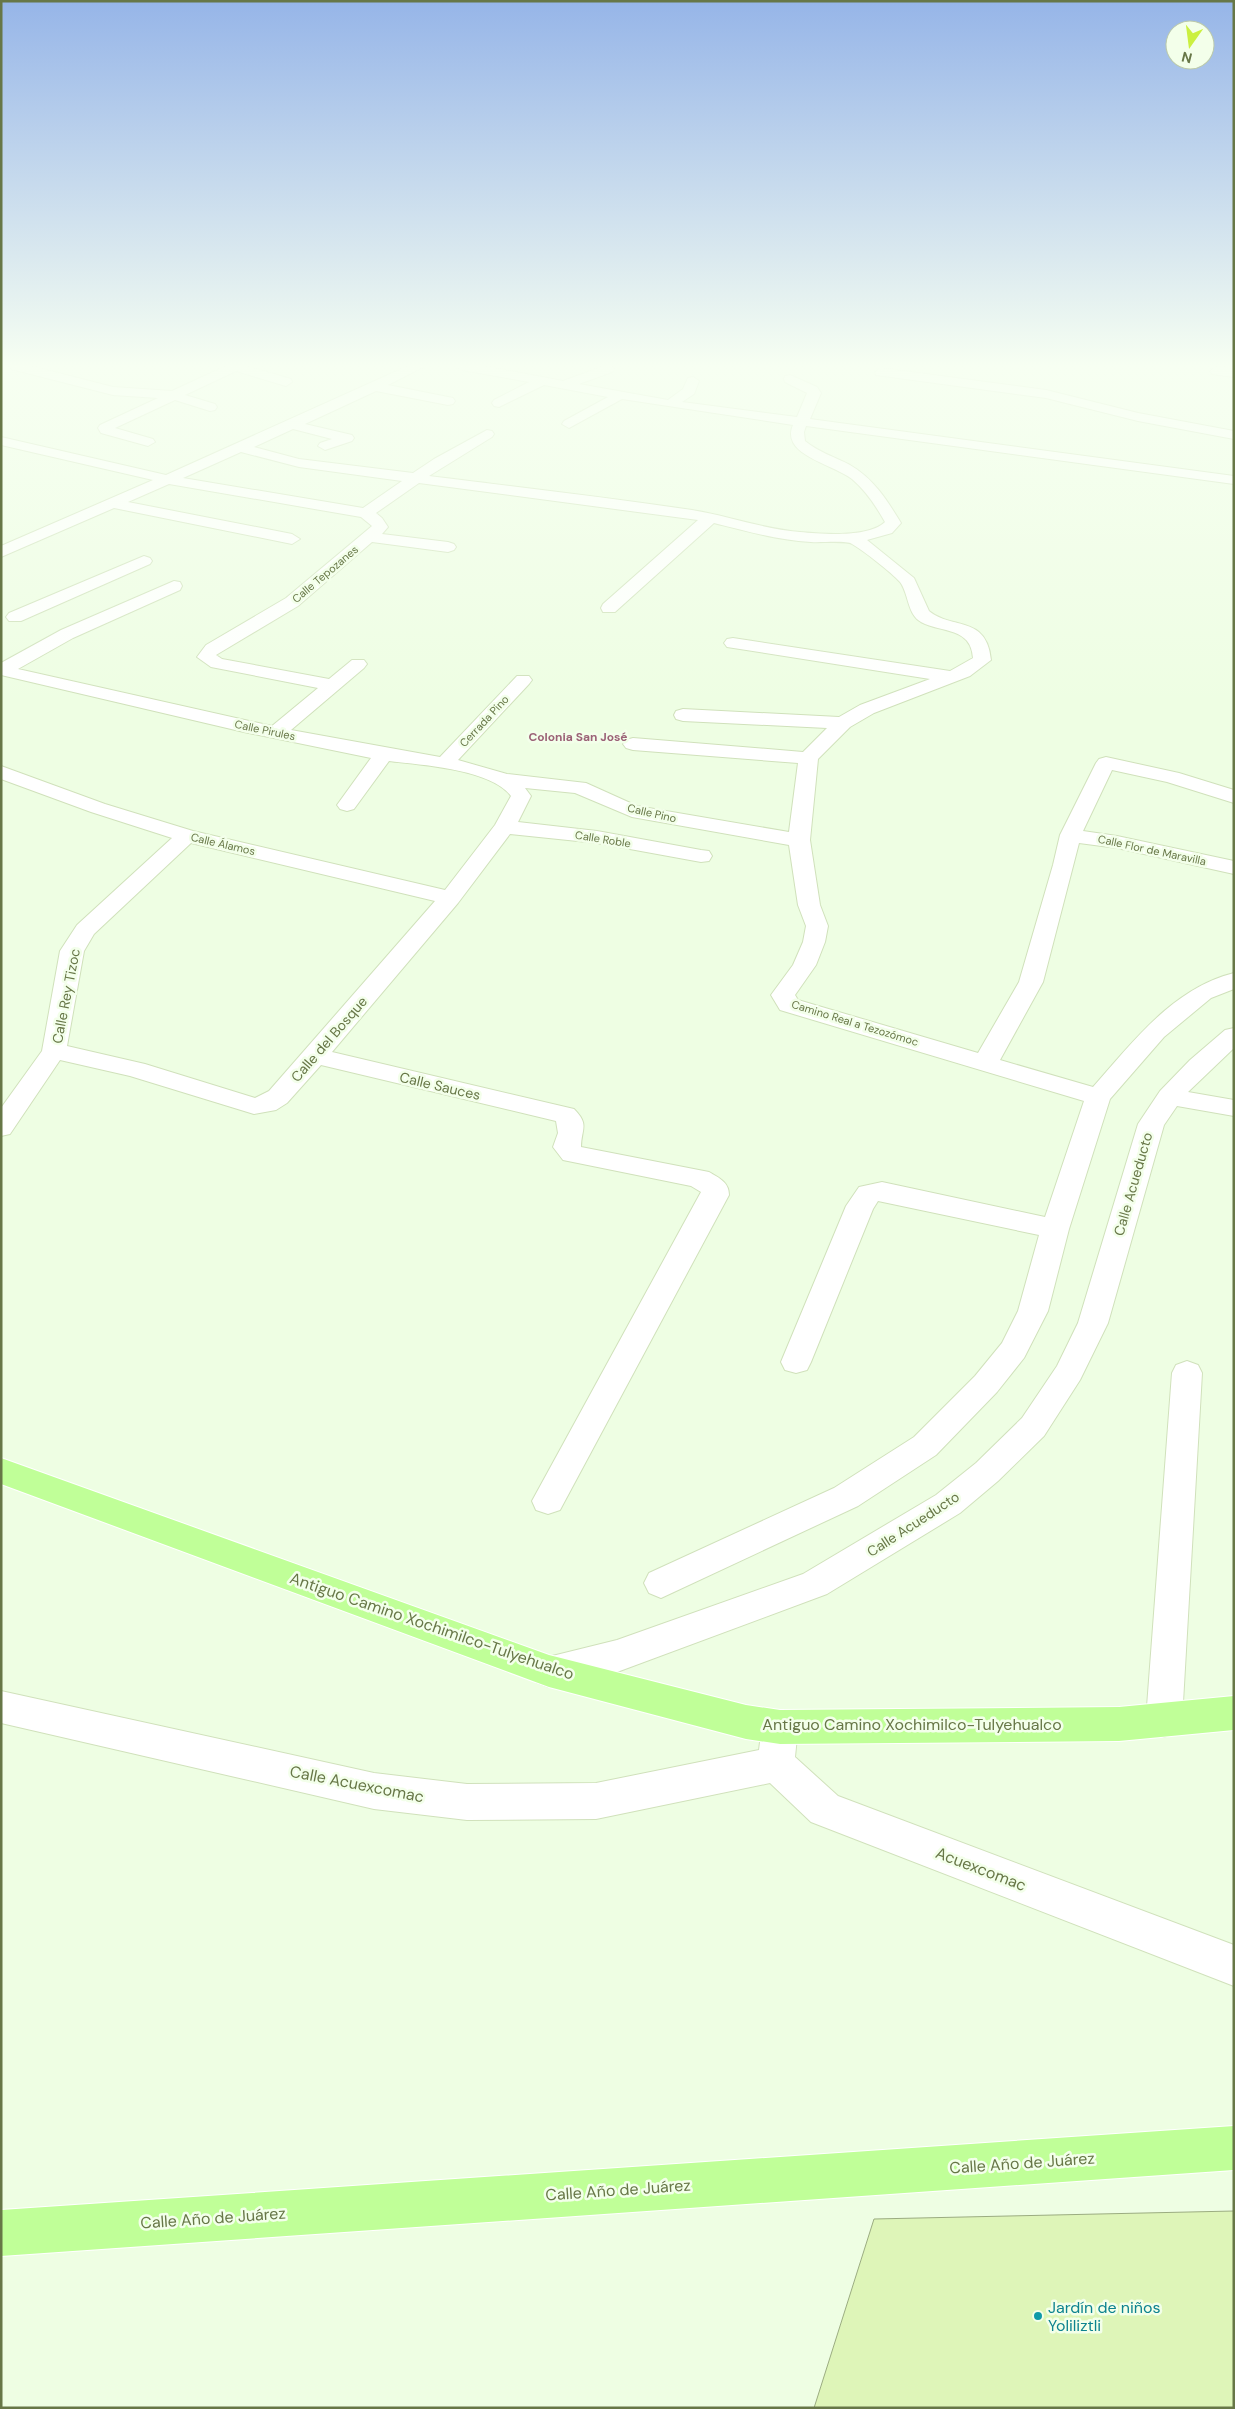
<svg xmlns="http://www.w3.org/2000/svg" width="1235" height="2409" font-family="'DM Sans',sans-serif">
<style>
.building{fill:#def5b8;stroke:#9bac81}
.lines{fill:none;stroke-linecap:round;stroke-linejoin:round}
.minor-casing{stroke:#d0e1bb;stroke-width:2}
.major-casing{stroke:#fff;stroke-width:2}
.minor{fill:#fff;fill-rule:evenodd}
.major{fill:#c0ff98;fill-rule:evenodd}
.culture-dot{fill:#0f9aa8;stroke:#f3ffea;stroke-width:2}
.labels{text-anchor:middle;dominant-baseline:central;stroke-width:5;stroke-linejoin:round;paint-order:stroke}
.far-street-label{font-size:11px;fill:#677747;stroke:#f3ffea}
.far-neighbourhood-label{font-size:12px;font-weight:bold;fill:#9b6276;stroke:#f3ffea}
.street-label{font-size:14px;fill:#677747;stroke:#f3ffea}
.near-street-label{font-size:16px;fill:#677747;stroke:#f3ffea}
.near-culture-label{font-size:16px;fill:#0d838f;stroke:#f3ffea;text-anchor:start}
</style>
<rect width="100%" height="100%" fill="#eefee3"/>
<path class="building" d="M1234 2211V2408H814L874 2219Z"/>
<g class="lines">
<g class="minor-casing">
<path id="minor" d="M9 366H31L113 387 172 391 226 366H246L291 379 292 382 286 386 236 371 185 395 215 404 217 407 215 410 210 411 175 400 115 428 153 439 155 442 148 446 101 433 98 428 100 425 158 398 113 395 11 369Z
M408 366H425L388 385 453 398 455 401 453 404 448 405 376 391 305 424 352 435 354 438 352 441 325 450 318 446 320 443 332 439 293 429 254 447 299 459 413 473 434 459 487 430 492 431 494 434 492 437 429 476C517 487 605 497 692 510 729 516 763 529 800 532 822 534 868 538 885 522 876 506 866 491 852 479 833 464 780 455 793 425L622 399 569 428 562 424 564 421 608 397 544 385 499 407 494 406 492 403 494 400 529 382 462 370 456 366H484L563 381 604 366H612L614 369 612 372 579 384 668 400 683 389 688 378 693 377 699 381 694 394 682 402 797 417 807 393 785 382 784 379 785 376 790 375 817 387 821 393 810 419 1234 476V484L806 426 804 432 805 441C818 452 835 457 850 465 873 478 887 500 901 523L892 533 867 540 914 578 929 611C952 630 987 615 991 660L970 676 874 713 850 727 818 759 810 840 820 905 828 926 825 942 816 965 795 995 798 1000 978 1053 1019 982 1053 865 1060 835 1096 763 1099 759 1106 757 1179 773 1234 790V803L1167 782 1112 770 1083 831 1117 836 1234 861V874L1117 848 1079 843 1043 982 1000 1060 1093 1087C1132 1043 1173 988 1234 973V989L1211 998 1164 1037 1110 1099 1069 1229 1048 1311 1024 1358 997 1392 936 1455 858 1506 661 1598 649 1593 644 1583 649 1573 834 1488 914 1437 975 1376 1002 1343 1018 1311 1039 1235 878 1201 873 1209 811 1362 807 1370 796 1373 785 1370 781 1362 846 1206 859 1187 882 1182 1045 1217 1084 1101 780 1010 771 995 793 965 803 942 806 926 798 905 789 845 632 817 575 793 525 788 531 796 518 822 597 831 701 850 709 851 712 856 709 861 701 862 597 843 510 834 458 903 332 1052 574 1109C590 1125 581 1129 581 1147L709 1172C719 1178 729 1182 729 1195L560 1510 548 1514 536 1510 532 1501 701 1192 691 1186 563 1160 553 1147 558 1133 556 1121 321 1065 287 1103 276 1110 254 1114 130 1076 60 1060 10 1134 1 1136V1108L42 1051 60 951 77 925 172 838 91 812 1 779V766L105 804 193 831 445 890 495 825 511 796C491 769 421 765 389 761L354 809 347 811 340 809 337 805 371 758 244 732 1 675V663L61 630 174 581 180 582 182 586 180 590 73 638 18 669 272 726 318 688 211 667 197 657 206 645 286 598 372 526 361 517 169 484 128 502 292 534 300 539 292 544 114 508 1 557V546L153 480 1 445V437L166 475ZM241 452 299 467 402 481 363 508 183 478ZM419 483 698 520 603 604 601 608 603 612H615L714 523C746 531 777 540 811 542 820 543 846 540 852 544 864 551 891 572 900 582 909 594 907 614 921 622 942 633 971 627 973 658L950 671 733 638 727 639 724 643 727 647 930 679 860 705 839 717 683 709 676 711 674 715 676 719 683 721 827 728 803 752 633 738 626 740 623 744 626 748 633 750 798 763 789 832 637 806 586 783 507 774 458 760 529 684 532 680 529 676H517L440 757 291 730 364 668 367 664 364 660H352L329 679 222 659 216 655 298 606 372 542 448 552 454 550 456 547 454 544 448 542 382 534 388 527 382 518 376 513ZM191 843 435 901 269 1091 255 1098 145 1064 67 1046 84 951 94 934Z
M1216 367 1234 369V377L1212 374 1210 371Z
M881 368 1046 390 1138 413 1234 431V439L1138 421 1046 398 876 375 875 372Z
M144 556 150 558 152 561 150 564 21 621H9L6 617 9 613Z
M1234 1028V1048L1188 1092 1234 1100V1116L1177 1106 1164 1125 1108 1323 1080 1380 1044 1436 998 1481 960 1513 827 1594 617 1672 549 1687 536 1682 531 1671 536 1660 617 1640 803 1574 936 1495 976 1463 1022 1418 1057 1366 1078 1323 1138 1124 1160 1091 1190 1060 1225 1030Z
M1187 1361 1198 1365 1202 1373 1182 1720 1177 1732 1164 1737 1151 1732 1146 1720 1172 1373 1176 1365Z
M1 1691 374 1773 467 1784 596 1783 759 1750 762 1727 767 1715 780 1710 793 1715 798 1727 795 1757 838 1796 1234 1945V1986L811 1822 770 1783 596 1819 467 1820 374 1809 1 1723Z"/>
</g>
<g class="major-casing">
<path id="major" d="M1 1458 549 1655 746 1705 780 1710 1119 1707 1234 1696V1730L1119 1741 780 1744 746 1739 549 1687 1 1484Z
M1234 2126V2170L1 2256V2210Z"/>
</g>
<use href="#minor" class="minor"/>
<use href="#major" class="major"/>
</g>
<linearGradient id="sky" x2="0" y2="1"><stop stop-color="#96b5e8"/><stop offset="0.52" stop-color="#f7fff2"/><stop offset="1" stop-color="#f7fff2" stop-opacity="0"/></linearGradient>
<rect width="1235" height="703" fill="url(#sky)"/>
<circle class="culture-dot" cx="1038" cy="2316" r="5"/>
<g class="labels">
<g class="far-street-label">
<text transform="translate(325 574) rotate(-40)">Calle Tepozanes</text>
<text transform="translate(484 721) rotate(-47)">Cerrada Pino</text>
<text transform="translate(265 730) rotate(12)">Calle Pirules</text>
<text transform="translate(652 813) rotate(13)">Calle Pino</text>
<text transform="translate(603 839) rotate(9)">Calle Roble</text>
<text transform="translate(223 844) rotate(13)">Calle Álamos</text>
<text transform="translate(1152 850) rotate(12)">Calle Flor de Maravilla</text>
<text transform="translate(855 1023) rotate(17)">Camino Real a Tezozómoc</text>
</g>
<g class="far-neighbourhood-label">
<text x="578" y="737">Colonia San José</text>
</g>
<g class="street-label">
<text transform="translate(66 996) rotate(-79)">Calle Rey Tizoc</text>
<text transform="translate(329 1039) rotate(-49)">Calle del Bosque</text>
<text transform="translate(440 1086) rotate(13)">Calle Sauces</text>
<text transform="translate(1133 1184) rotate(-74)">Calle Acueducto</text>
<text transform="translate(913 1524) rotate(-33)">Calle Acueducto</text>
</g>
<g class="near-street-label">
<text transform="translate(432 1626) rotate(19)">Antiguo Camino Xochimilco-Tulyehualco</text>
<text x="912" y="1724">Antiguo Camino Xochimilco-Tulyehualco</text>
<text transform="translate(357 1784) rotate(11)">Calle Acuexcomac</text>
<text transform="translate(981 1869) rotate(21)">Acuexcomac</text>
<text transform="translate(1022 2163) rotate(-4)">Calle Año de Juárez</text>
<text transform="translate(618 2190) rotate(-4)">Calle Año de Juárez</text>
<text transform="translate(213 2218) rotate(-4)">Calle Año de Juárez</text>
</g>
<g class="near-culture-label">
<text x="1048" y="2307">Jardín de niños<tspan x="1048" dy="18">Yoliliztli</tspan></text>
</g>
</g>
<rect width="1235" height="2409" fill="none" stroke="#677747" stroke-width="5"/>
<g transform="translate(1190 45) rotate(194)"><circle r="24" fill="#f3ffea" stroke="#bbc9a9"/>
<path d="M0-4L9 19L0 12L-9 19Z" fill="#cbf040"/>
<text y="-8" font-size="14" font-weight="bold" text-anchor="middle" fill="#677747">N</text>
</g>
</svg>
